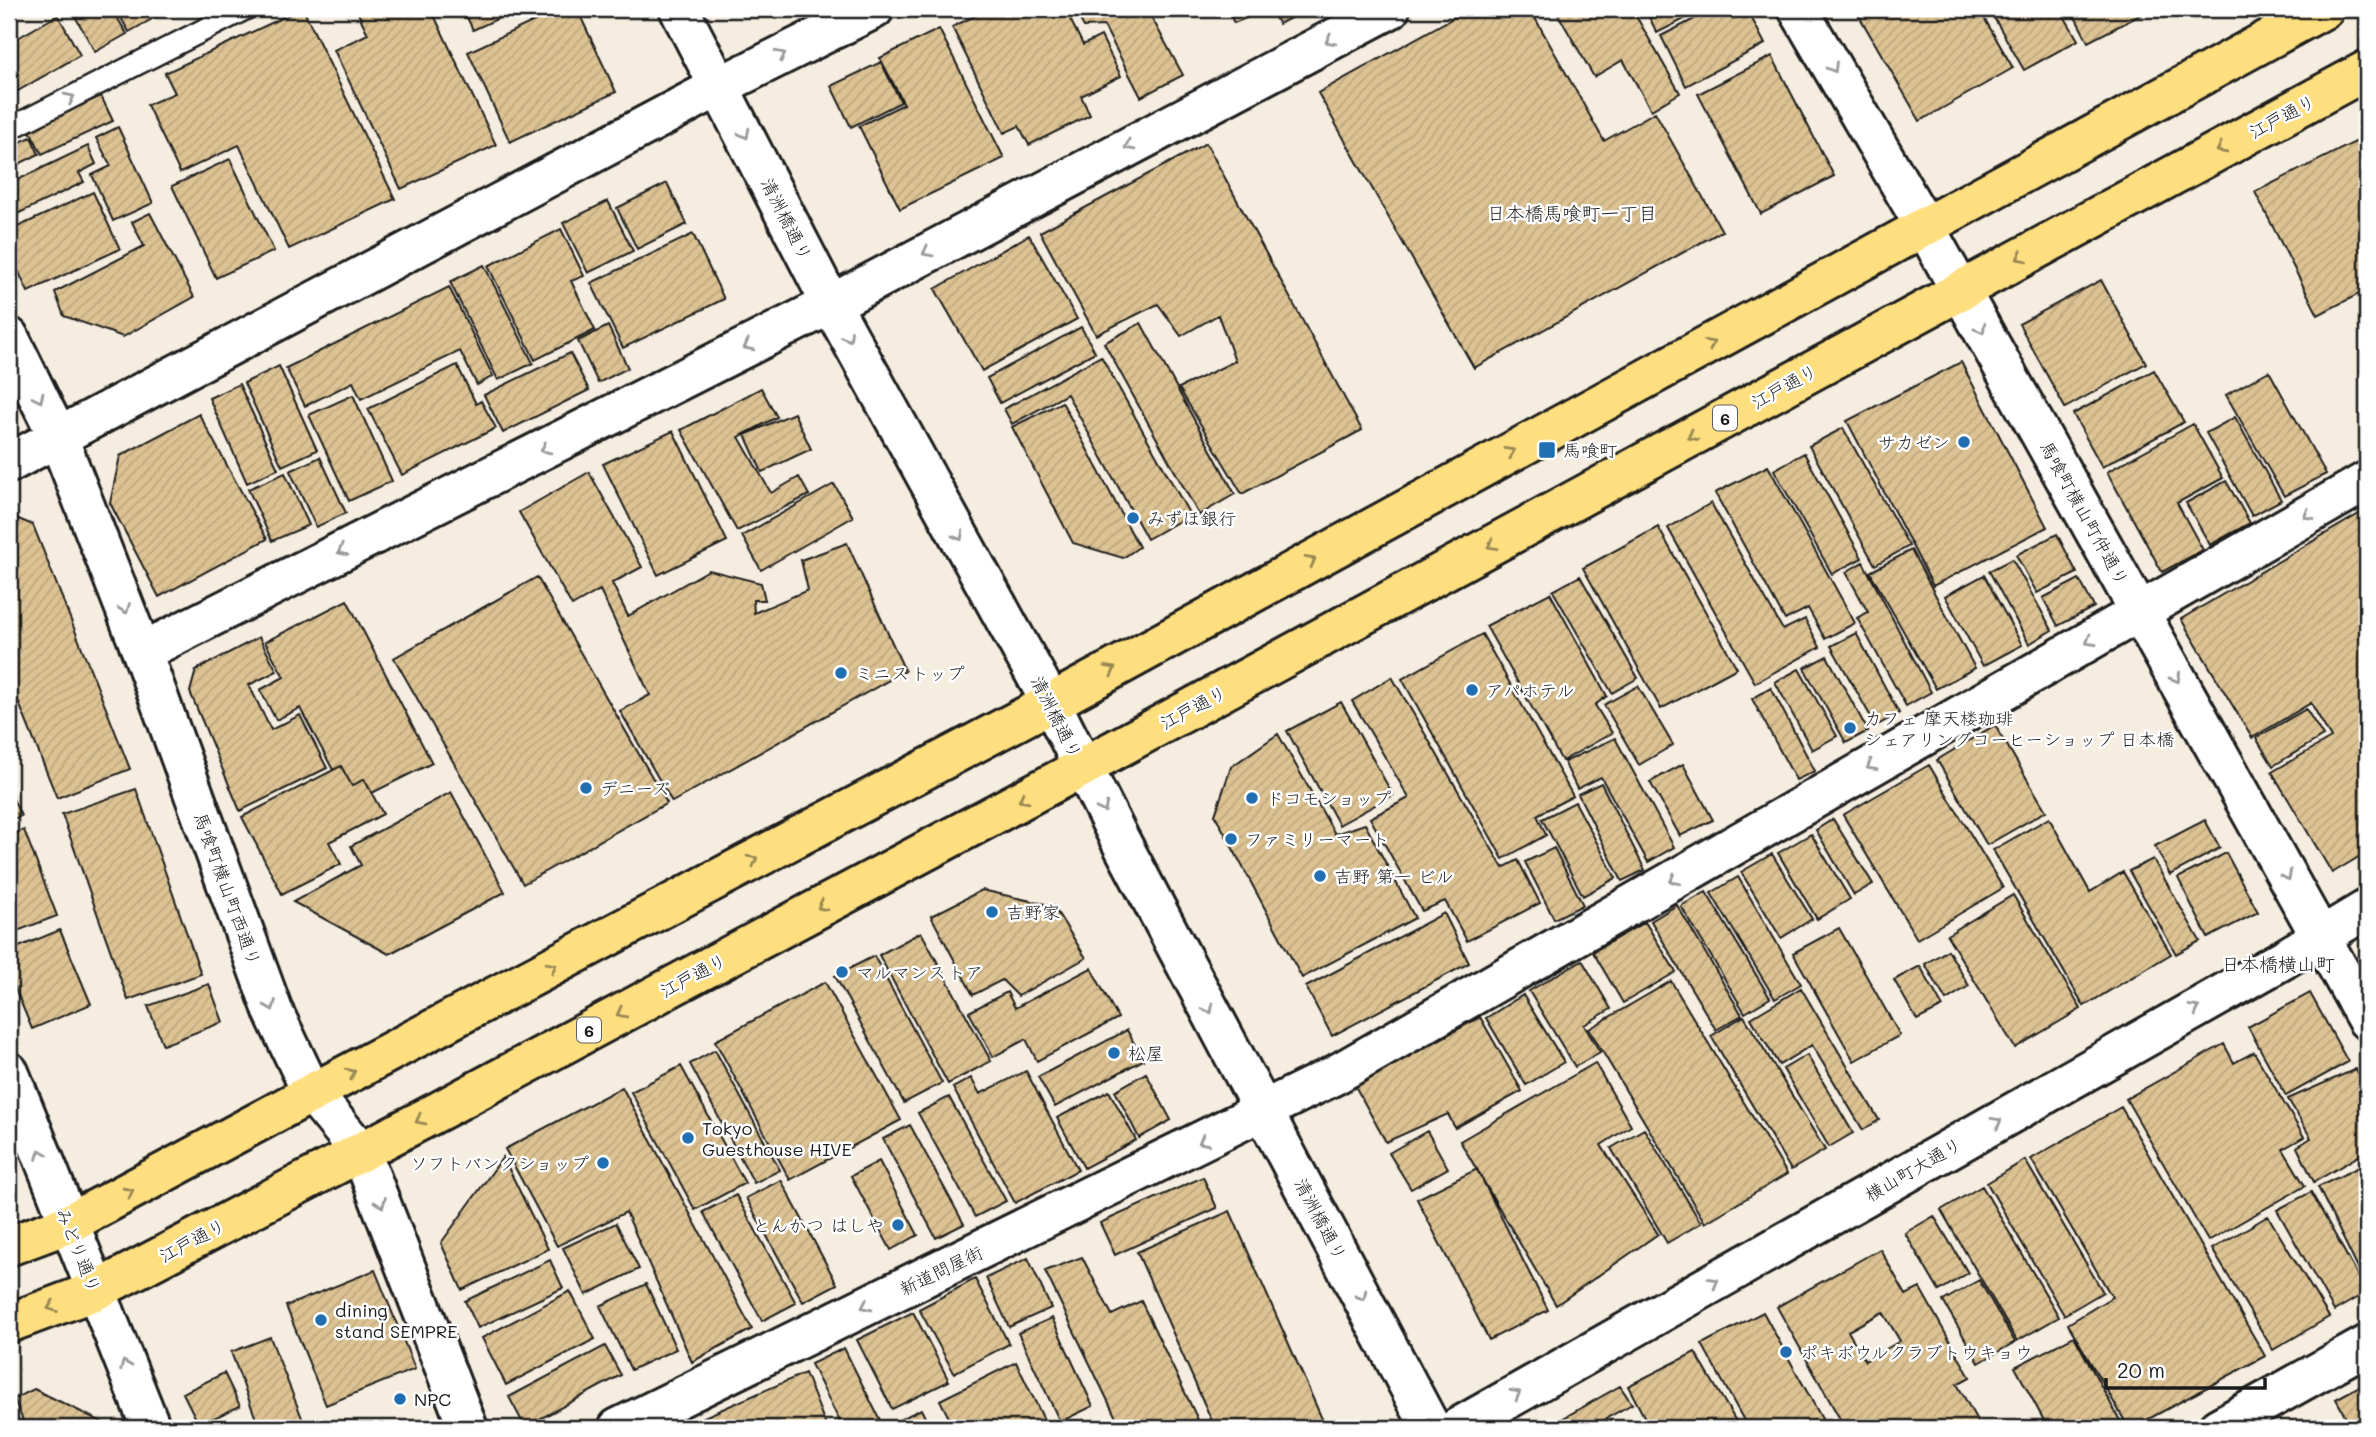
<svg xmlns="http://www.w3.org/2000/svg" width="2376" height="1437" font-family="Mali,'Klee One',sans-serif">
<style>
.building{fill:url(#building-hatch);stroke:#1c1c1c;stroke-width:2;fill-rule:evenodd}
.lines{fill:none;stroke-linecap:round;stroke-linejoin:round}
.lane-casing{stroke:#1c1c1c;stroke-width:26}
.street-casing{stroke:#1c1c1c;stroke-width:44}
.secondary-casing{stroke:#1c1c1c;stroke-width:44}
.highway-casing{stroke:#1c1c1c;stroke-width:44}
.lane{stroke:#fff;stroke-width:21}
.street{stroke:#fff;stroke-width:38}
.secondary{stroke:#fff;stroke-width:38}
.highway{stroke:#fedf80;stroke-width:38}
.oneway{stroke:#999}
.oneway2{stroke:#988753}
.poi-dot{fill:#1f6fb2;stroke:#fff;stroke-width:2.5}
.labels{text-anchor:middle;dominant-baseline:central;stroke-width:5;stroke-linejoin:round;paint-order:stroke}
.shield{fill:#fff;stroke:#606060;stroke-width:2}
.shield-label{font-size:16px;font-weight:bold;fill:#1c1c1c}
.street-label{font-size:18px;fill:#1c1c1c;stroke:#fff}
.poi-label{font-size:18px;fill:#1c1c1c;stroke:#fff;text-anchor:start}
.neighbourhood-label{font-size:19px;fill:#1c1c1c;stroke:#fff}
</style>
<defs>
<pattern id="building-hatch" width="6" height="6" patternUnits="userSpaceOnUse" patternTransform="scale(1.75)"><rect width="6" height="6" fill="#ddc393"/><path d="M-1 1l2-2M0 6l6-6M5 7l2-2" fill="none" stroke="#bda77e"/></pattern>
</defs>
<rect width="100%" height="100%" fill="#f5eddf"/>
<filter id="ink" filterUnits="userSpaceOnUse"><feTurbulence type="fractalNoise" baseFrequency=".0143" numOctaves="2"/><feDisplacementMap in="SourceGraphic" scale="14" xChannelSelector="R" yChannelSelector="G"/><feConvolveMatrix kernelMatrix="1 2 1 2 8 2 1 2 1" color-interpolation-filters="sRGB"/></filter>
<g filter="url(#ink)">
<path class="building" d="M71 9H112L127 34 95 52Z
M116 9H170L129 32Z
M301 9H303L395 199 289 249 239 145 180 173 147 105 175 93 165 73Z
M356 9H431L496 145 401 189 334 50 368 34Z
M463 9H519L473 30Z
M560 9H577L616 92 510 142 468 52Z
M989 9H1065L1083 45 1101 36 1121 76 1081 96 1090 115 1029 145 1019 126 1004 133 952 27Z
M1074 9H1147L1183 75 1141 97 1104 26 1084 27Z
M1227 9H1269L1234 23Z
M1269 9H1308L1279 24Z
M1469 9H1530L1604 141 1655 112 1722 231 1474 368 1318 93Z
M1555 9H1632L1680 93 1651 110 1623 60 1594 77Z
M1645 9H1704L1657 33Z
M1714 9H1747L1765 44 1686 86 1661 36Z
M1855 9H1979L2013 68 1920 121Z
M1989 9H2060L2078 40 2024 70Z
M2071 9H2152L2088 42Z
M58 15 80 55 9 96V43Z
M939 29 1004 158 900 209 859 126 904 104 880 58Z
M1772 56 1834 176 1761 214 1698 94Z
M881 62 901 102 851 127 831 86Z
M101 96 113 121 42 154 29 129Z
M118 127 153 203 113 221 92 175 111 166 96 138Z
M2367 136V290L2318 315 2255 192Z
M31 137 39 154 9 169V147Z
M1206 143 1362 430 1242 494 1179 388 1235 361 1218 315 1181 336 1158 304 1096 335 1040 232Z
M88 146 96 164 79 173 84 182 9 218V184Z
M230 159 274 251 216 278 172 186Z
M667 183 687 224 637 249 617 208Z
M93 192 120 249 28 292 9 251V231Z
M608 201 633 251 588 273 563 223Z
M150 213 194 297 123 337 64 316 55 292 144 246 132 222Z
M561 229 584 276 571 281 595 330 535 360 488 266Z
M693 234 724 299 623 348 591 283Z
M1029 235 1077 319 982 371 935 289Z
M484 265 533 363 498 380 450 282Z
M2101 280 2146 363 2065 408 2019 324Z
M449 287 493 376 477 385 460 351 361 399 353 382 305 406 286 368Z
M1141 323 1235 494 1199 515 1104 343Z
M608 326 628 368 598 383 578 341Z
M1081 327 1095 352 1000 403 987 378Z
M570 353 589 390 503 433 484 395Z
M1101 356 1190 515 1147 539 1067 394 1012 424 1004 409Z
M1961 362 2047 527 1933 586 1847 421Z
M457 365 476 404 481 401 496 428 402 475 368 409Z
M279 366 317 450 282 466 244 383Z
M2154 370 2184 422 2102 467 2073 414Z
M2269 371 2326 474 2284 496 2226 395Z
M239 384 278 469 247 483 209 398Z
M761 388 777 417 739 437 771 493 799 477 809 495 737 531 681 430Z
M353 395 392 481 349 501 309 415Z
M1062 402 1139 547 1123 558 1073 543 1012 427Z
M794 413 811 449 762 472 745 435Z
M199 414 267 539 159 597 110 503 120 456Z
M2235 417 2281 500 2252 516 2206 433Z
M2193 424 2223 478 2177 503 2203 550 2162 572 2107 472Z
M1843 428 1909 546 1875 565 1809 446Z
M673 431 727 541 658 575 603 464Z
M1804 453 1862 558 1832 574 1774 470Z
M320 457 346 513 316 527 290 471Z
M1768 466 1855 623 1825 639 1808 608 1785 620 1715 493Z
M589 472 642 567 612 583 628 616 709 570 761 583 765 600H753L754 613 808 590 801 560 847 543 905 671 672 802 620 711 650 695 600 590 572 606 519 512Z
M285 473 309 525 272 541 248 489Z
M2226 481 2250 523 2210 545 2186 503Z
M834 484 853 517 761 570 742 536Z
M1711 503 1783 630 1805 619 1820 647 1755 683 1668 528Z
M2364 511 2367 516V852L2332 873 2272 772 2331 738 2311 703 2252 738 2181 619Z
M16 518 33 525 130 769 57 798 9 678V523Z
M1658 527 1737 668 1661 709 1583 568Z
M2057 534 2077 573 2037 593 2016 555Z
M1911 550 1975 668 1936 689 1870 572Z
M2012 559 2052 630 2029 644 1989 571Z
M1863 562 1931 692 1906 706 1857 618 1868 612 1846 572Z
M1984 575 2022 645 1983 666 1945 596Z
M1580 576 1638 678 1612 693 1553 591Z
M537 577 667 803 523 884 394 658Z
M2079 579 2094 607 2058 626 2043 598Z
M1550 593 1607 696 1595 705 1612 733 1562 761 1486 626Z
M347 600 432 763 372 793 364 779 352 786 341 766 333 770 300 708 276 720 260 690 284 677 265 642Z
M1856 633 1899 713 1876 726 1831 646Z
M1482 634 1573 796 1537 815 1546 835 1503 859 1402 679Z
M259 637 277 671 249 685 271 730 300 715 327 768 240 811 190 692 196 670Z
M1827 656 1868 731 1846 743 1804 668Z
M1799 669 1837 736 1812 750 1775 682Z
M1392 677 1503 868 1518 860 1540 903 1467 941 1445 901 1422 911 1370 818 1409 798 1352 701Z
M1638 686 1673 745 1639 765 1604 705Z
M1771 688 1815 771 1796 780 1752 699Z
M1341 702 1393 795 1339 825 1287 731Z
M2306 709 2323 736 2273 766 2256 738Z
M1995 725 2046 811 1987 845 1937 760Z
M1278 734 1335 834 1365 824 1415 918 1302 978 1215 815 1231 767Z
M1615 738 1674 847 1648 862 1601 777 1577 789 1564 762Z
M1683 764 1713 820 1680 836 1650 782Z
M1929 765 2003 888 1917 939 1843 815Z
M341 766 352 786 364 779 383 814 329 842 341 864 282 894 242 817Z
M1601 783 1645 870 1622 881 1578 794Z
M136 789 201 974 128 1000 62 814Z
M9 790 21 816 9 821Z
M451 792 505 892 389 954 293 902 361 865 351 846Z
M1575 802 1616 878 1583 896 1542 819Z
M2049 818 2090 892 2123 872 2171 954 2084 1006 1993 850Z
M1833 819 1873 884 1854 895 1816 830Z
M2205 820 2220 848 2170 875 2155 846Z
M24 830 57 916 9 934V836Z
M1811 834 1850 899 1817 919 1778 853Z
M1554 848 1583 905 1554 919 1525 862Z
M2226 853 2258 912 2208 938 2178 878Z
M1772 854 1812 919 1781 938 1741 872Z
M2153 859 2200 941 2176 954 2129 871Z
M1738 877 1801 984 1775 999 1711 893Z
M982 890 1053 906 1086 958 1018 996 1002 980 973 995 931 916Z
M1706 892 1770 998 1745 1013 1681 906Z
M2013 895 2081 1009 2015 1048 1947 935Z
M1677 905 1742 1015 1716 1030 1651 921Z
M1444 913 1469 963 1332 1036 1306 987Z
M1645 922 1676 972 1623 1003 1593 952Z
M1839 928 1900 1035 1854 1061 1793 953Z
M60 930 91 1004 32 1029 9 974V951Z
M921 932 991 1061 948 1084 879 955Z
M1948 950 1969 986 1946 1000 1925 964Z
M874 956 942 1083 904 1103 835 976Z
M1582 960 1611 1009 1584 1025 1600 1052 1575 1067 1529 991Z
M1920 966 1943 1007 1917 1020 1894 980Z
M1091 968 1118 1018 1037 1061 1026 1039 993 1057 969 1012 1007 992 1015 1008Z
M1671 981 1787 1174 1705 1223 1589 1029Z
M825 982 901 1120 790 1180 715 1041Z
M209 984 223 1022 163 1045 148 1006Z
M1801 988 1879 1120 1863 1130 1812 1045 1779 1065 1751 1018Z
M2310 993 2348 1062 2286 1096 2248 1027Z
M1523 995 1564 1062 1526 1085 1486 1018Z
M1744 1016 1825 1150 1791 1170 1711 1036Z
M1480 1017 1522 1091 1455 1128 1448 1114 1386 1142 1355 1086Z
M1127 1030 1143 1060 1055 1107 1038 1077Z
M2224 1044 2234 1063 2254 1052 2304 1137 2283 1149 2305 1186 2208 1241 2126 1099Z
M715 1050 780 1170 754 1183 690 1064Z
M1807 1055 1853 1133 1829 1147 1783 1069Z
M1595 1063 1631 1126 1601 1145 1658 1234 1556 1305 1460 1141Z
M681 1066 745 1183 695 1210 631 1092Z
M2356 1069 2367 1090V1151L2314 1182 2297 1147 2311 1138 2288 1099Z
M1026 1071 1078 1170 1015 1203 953 1088 971 1078 980 1094Z
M1146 1073 1171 1120 1139 1138 1115 1091Z
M622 1087 752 1329 692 1362 626 1212 557 1246 505 1149Z
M1109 1091 1136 1140 1084 1168 1057 1118Z
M949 1097 1006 1201 975 1217 918 1113Z
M2121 1107 2265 1356 2132 1428H2129L2068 1324 2112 1297 2031 1159Z
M910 1125 964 1224 936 1238 883 1139Z
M1644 1129 1701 1223 1667 1243 1611 1148Z
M1427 1131 1448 1168 1411 1189 1389 1153Z
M503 1157 548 1249 462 1290 441 1243Z
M2025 1160 2103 1292 2064 1315 1987 1183Z
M879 1161 918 1235 891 1250 851 1176Z
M2367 1163V1287L2318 1187Z
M1477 1169 1548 1310 1489 1340 1417 1199Z
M1203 1177 1217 1208 1115 1255 1100 1223Z
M781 1180 837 1284 803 1302 746 1198Z
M1982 1186 2059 1317 2017 1341 1941 1210Z
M2311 1192 2367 1292 2334 1311 2277 1210Z
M736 1195 796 1303 762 1321 703 1212Z
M1230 1211 1326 1428H1215L1137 1252Z
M1934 1216 1968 1273 1939 1291 1905 1233Z
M2268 1216 2329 1317 2273 1350 2212 1249Z
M616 1223 639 1269 586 1295 563 1248Z
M1880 1249 1906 1295 1920 1288 1970 1377 1957 1384 1981 1428H1845L1777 1307ZM1883 1312 1900 1341 1865 1361 1848 1331Z
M1082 1257 1112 1315 1141 1301 1202 1428H1121L1045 1271Z
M1028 1258 1051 1308 1009 1327 986 1278Z
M550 1260 563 1288 478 1328 465 1301Z
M375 1270 415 1369 326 1405 286 1306Z
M975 1279 1009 1344 954 1373 919 1309Z
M1979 1280 2015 1342 1979 1363 1943 1301Z
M646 1284 676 1349 631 1370 600 1306Z
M570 1291 595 1339 506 1385 482 1338Z
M913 1312 949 1381 892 1409 857 1340Z
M1763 1312 1827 1428H1748L1702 1344Z
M1052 1318 1093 1406 1060 1422 1018 1333Z
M2074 1336 2124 1428H2048L2015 1367Z
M270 1337 306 1428H222L221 1427 256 1419 231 1352Z
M605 1346 621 1375 525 1427 509 1397Z
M844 1348 884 1428H843L811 1364Z
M1695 1352 1740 1428H1650L1628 1386Z
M1016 1362 1048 1428H954L940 1400Z
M224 1373 240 1406 199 1425 183 1393Z
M805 1373 827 1428H679Z
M2367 1382V1428H2352L2336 1399Z
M1620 1386 1632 1404 1589 1428H1560L1562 1419Z
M34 1389 110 1426 105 1428H26L14 1399Z
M9 1409H11L18 1428H9Z
M921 1409 930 1428H893L891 1424Z"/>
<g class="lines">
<g class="lane-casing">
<path id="lane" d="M9 129 245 9"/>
</g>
<g class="street-casing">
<path id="street" d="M1798 9 1925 227 2367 1020
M9 337 58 437 142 652 273 1011 312 1093 361 1152 468 1428
M9 463 720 86 874 9
M142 652 831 304 1390 9
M9 1072 151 1428
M618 1428 1335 1075 2367 481
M1457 1428 2284 959 2367 909
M2218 1428 2367 1345"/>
</g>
<g class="secondary-casing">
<path id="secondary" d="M679 9 831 304 1051 703 1120 840 1431 1428"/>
</g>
<g class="highway-casing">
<path id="highway" d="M9 1246 68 1224 312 1093 1051 703 2324 9
M9 1323 95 1291 439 1111 1083 767 2367 70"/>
</g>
<use href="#lane" class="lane"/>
<use href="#street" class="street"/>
<use href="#secondary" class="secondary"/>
<use href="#highway" class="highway"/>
</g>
<defs><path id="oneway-chevron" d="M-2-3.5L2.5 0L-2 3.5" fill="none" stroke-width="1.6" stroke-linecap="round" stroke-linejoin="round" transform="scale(1.75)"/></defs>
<g class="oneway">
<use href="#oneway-chevron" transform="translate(1330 40) rotate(152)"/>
<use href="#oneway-chevron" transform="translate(781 55) rotate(-27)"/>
<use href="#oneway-chevron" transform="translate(1833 68) rotate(60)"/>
<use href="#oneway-chevron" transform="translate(70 98) rotate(-27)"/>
<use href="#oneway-chevron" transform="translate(745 134) rotate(63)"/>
<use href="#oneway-chevron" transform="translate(1129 146) rotate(152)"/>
<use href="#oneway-chevron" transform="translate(927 252) rotate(152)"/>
<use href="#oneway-chevron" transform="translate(1981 329) rotate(61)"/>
<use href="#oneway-chevron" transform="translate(848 337) rotate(61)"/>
<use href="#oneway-chevron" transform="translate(748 346) rotate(153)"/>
<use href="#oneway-chevron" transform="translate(39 398) rotate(64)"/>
<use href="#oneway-chevron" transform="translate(545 449) rotate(153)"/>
<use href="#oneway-chevron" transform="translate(2308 515) rotate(150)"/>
<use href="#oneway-chevron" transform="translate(959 536) rotate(61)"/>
<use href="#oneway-chevron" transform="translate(342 551) rotate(153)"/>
<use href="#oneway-chevron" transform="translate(125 609) rotate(69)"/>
<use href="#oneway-chevron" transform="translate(2090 641) rotate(150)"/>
<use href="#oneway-chevron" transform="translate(2176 678) rotate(61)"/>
<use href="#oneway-chevron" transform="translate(1871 766) rotate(150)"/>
<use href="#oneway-chevron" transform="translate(1103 808) rotate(63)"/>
<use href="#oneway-chevron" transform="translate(2287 876) rotate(61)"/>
<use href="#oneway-chevron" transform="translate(1674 880) rotate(150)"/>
<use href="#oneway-chevron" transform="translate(271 1006) rotate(68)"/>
<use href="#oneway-chevron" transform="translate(1209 1009) rotate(62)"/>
<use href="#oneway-chevron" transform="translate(2195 1009) rotate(-30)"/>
<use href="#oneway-chevron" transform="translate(1997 1122) rotate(-30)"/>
<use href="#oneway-chevron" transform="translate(1203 1141) rotate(154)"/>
<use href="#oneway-chevron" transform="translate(41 1154) rotate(-111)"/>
<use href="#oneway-chevron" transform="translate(381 1203) rotate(68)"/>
<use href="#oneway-chevron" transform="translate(1714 1282) rotate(-30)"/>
<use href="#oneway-chevron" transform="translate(1362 1296) rotate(62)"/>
<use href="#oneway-chevron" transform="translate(866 1306) rotate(154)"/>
<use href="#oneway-chevron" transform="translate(125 1365) rotate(-112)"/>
<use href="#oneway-chevron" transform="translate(1516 1394) rotate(-30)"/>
</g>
<g class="oneway2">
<use href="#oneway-chevron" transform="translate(2221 149) rotate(152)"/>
<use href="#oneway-chevron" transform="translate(2021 257) rotate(152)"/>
<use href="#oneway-chevron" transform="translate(1710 344) rotate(-29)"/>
<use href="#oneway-chevron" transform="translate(1692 436) rotate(151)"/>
<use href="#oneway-chevron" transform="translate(1510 452) rotate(-29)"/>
<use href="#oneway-chevron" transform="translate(1492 545) rotate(151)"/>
<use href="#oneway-chevron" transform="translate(1311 561) rotate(-29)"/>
<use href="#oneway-chevron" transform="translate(1111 670) rotate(-29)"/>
<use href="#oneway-chevron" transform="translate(1023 799) rotate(152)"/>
<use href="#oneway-chevron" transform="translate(753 860) rotate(-28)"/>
<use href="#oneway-chevron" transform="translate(822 906) rotate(152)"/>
<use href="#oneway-chevron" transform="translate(552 967) rotate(-28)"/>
<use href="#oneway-chevron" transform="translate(621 1013) rotate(152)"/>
<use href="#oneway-chevron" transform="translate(351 1073) rotate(-27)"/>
<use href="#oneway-chevron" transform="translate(420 1120) rotate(152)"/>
<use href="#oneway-chevron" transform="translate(129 1192) rotate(-28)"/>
<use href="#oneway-chevron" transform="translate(52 1307) rotate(160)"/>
</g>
</g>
<g class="poi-dot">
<circle cx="1964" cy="442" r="7"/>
<rect x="1538" y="441" width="18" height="18" rx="3.5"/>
<circle cx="1133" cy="518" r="7"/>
<circle cx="841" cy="673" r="7"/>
<circle cx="1472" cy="690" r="7"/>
<circle cx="1850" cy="728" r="7"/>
<circle cx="586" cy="788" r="7"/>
<circle cx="1252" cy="798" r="7"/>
<circle cx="1231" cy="839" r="7"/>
<circle cx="1320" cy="876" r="7"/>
<circle cx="992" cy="912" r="7"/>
<circle cx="842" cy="972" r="7"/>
<circle cx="1114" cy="1053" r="7"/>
<circle cx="688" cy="1138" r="7"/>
<circle cx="603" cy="1163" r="7"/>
<circle cx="898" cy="1225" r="7"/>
<circle cx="321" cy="1320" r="7"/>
<circle cx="1786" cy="1352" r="7"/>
<circle cx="400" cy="1399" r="7"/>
</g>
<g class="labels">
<g class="shield">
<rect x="1713" y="405.5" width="24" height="25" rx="5"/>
<rect x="577" y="1017.5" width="24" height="25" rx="5"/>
</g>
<g class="shield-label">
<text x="1725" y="418">6</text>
<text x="589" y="1030">6</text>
</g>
<g class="street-label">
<text transform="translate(2282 116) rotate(-28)">江戸通り</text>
<text transform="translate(787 219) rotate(63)">清洲橋通り</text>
<text transform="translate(1784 386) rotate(-29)">江戸通り</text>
<text transform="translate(2085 513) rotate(61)">馬喰町横山町仲通り</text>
<text transform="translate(1193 707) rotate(-28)">江戸通り</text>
<text transform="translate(1057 717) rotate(63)">清洲橋通り</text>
<text transform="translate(228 889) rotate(70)">馬喰町横山町西通り</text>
<text transform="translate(693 975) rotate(-28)">江戸通り</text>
<text transform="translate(1913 1169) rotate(-30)">横山町大通り</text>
<text transform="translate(1321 1219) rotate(62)">清洲橋通り</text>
<text transform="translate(192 1240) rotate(-28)">江戸通り</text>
<text transform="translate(79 1250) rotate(68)">みどり通り</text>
<text transform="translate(941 1270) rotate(-26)">新道問屋街</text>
</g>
<g class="poi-label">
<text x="1950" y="442" text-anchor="end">サカゼン</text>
<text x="1563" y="450">馬喰町</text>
<text x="1147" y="518">みずほ銀行</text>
<text x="855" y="673">ミニストップ</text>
<text x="1486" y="690">アパホテル</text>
<text x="1864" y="718">カフェ 摩天楼珈琲<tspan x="1864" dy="21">シェアリングコーヒーショップ 日本橋</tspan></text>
<text x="600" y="788">デニーズ</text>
<text x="1266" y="798">ドコモショップ</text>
<text x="1245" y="839">ファミリーマート</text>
<text x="1334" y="876">吉野 第一 ビル</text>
<text x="1006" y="912">吉野家</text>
<text x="856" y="972">マルマンストア</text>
<text x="1128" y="1053">松屋</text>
<text x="702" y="1128">Tokyo<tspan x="702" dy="21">Guesthouse HIVE</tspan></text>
<text x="589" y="1163" text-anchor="end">ソフトバンクショップ</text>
<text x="884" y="1225" text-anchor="end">とんかつ はしや</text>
<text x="335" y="1310">dining<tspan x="335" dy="21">stand SEMPRE</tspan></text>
<text x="1800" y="1352">ポキボウルクラブトウキョウ</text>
<text x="414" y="1399">NPC</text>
</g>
<g class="neighbourhood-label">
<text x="1572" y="212">日本橋馬喰町一丁目</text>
<text x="2278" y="963">日本橋横山町</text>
</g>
</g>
<rect width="2376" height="1437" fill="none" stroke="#fff" stroke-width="35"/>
<rect x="18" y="18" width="2341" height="1402" fill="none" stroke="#1c1c1c" stroke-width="2.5" filter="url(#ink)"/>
<path d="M2106 1378v10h159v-10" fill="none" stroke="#1c1c1c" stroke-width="3.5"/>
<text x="2117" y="1378" font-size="21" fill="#1c1c1c" stroke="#ffffff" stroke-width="5" paint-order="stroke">20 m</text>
</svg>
